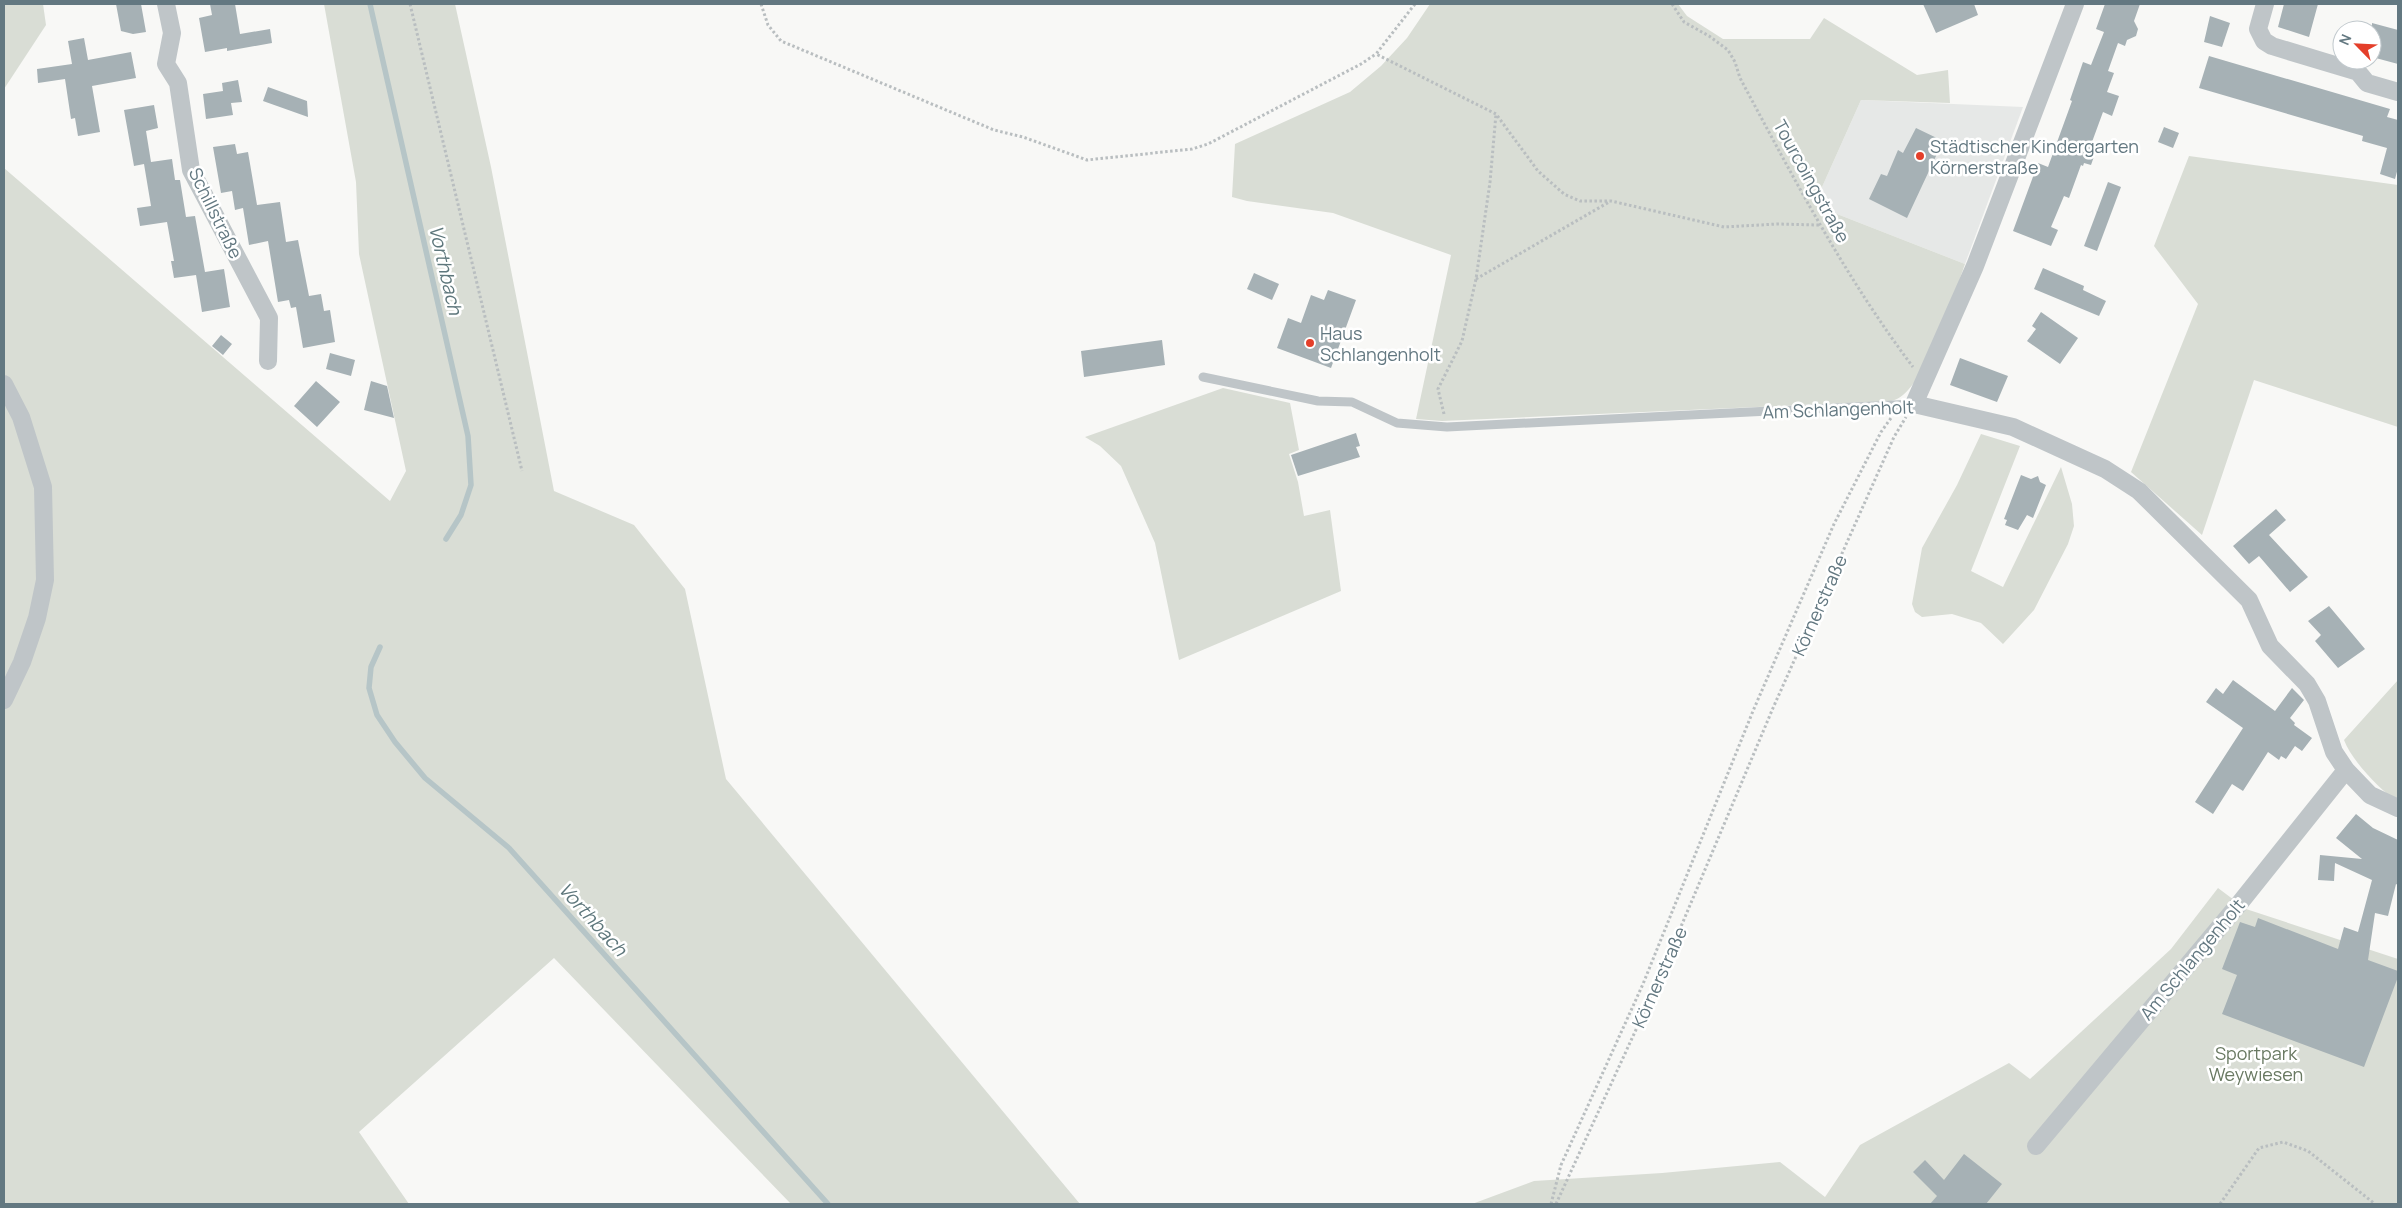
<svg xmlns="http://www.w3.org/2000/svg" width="2402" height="1208" font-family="Manrope,sans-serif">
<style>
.built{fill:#e6e8e7}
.green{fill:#d9ddd5}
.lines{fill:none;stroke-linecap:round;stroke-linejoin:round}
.stream{stroke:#b6c5c7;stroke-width:5.5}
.building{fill:#a6b1b5}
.path{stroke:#b9bec0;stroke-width:3;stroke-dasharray:2.5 2.5;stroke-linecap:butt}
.lane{stroke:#bfc5c8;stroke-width:9}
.street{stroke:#bfc5c8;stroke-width:18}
.poi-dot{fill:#e43f2a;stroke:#fff;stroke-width:2}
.labels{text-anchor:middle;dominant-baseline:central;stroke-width:5;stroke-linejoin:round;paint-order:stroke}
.poi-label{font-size:18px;fill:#637881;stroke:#fff;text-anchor:start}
.street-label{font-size:18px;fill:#637881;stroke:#fff}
.park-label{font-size:18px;fill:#697962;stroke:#fff}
.water-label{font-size:19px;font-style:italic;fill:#5e777c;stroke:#fff}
</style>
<rect width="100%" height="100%" fill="#f8f8f6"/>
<path class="built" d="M1861 100 2023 107 1965 264 1814 205Z"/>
<path class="green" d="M4 4H43L46 25 4 89Z
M324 4H455L491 167 554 491 634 525 685 589 726 779 1080 1204H791L554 958 359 1132 409 1204H4V168L390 501 406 471 359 254 356 182Z
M1430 4H1678L1687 16 1723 39H1810L1824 18 1917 75 1948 70 1950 103 1861 100 1814 205 1965 264C1954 294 1924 396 1891 401L1442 421 1416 419 1451 255 1333 213 1247 201 1232 197 1235 144 1350 92 1381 66 1407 38Z
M2189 156 2398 185V427L2254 380 2202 535 2131 472 2198 304 2154 246Z
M1223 388 1290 403 1299 450 1289 454 1298 482 1304 516 1330 510 1341 591 1179 660 1155 543 1121 466 1100 446 1085 437Z
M1981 434 2020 446 1971 571 2003 587 2061 467 2072 504 2074 526 2068 544 2034 610 2003 644 1981 623 1952 614 1922 617 1915 612 1912 604 1922 548 1957 485Z
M2398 680V802C2380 790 2352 761 2344 740Z
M2218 888 2246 909 2398 959V1204H1472L1534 1181 1662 1173 1780 1162 1825 1197 1860 1145 2009 1063 2030 1079 2171 949Z"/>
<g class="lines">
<path class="stream" d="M370 4 468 436 471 485 461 515 446 539
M380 647 371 667 369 688 377 715 395 742 425 778 509 848 828 1204"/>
</g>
<path class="building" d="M116 4H141L146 32 133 34 121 31Z
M210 4H235L240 34 270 29 272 43 227 51V48L205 52 199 18 212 15Z
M1923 4H1974L1978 15 1936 33Z
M2105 4H2140L2134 21 2138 29 2136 36 2127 40 2125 46 2118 43 2108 71 2114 73 2107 92 2119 96 2112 116 2103 112 2092 142 2098 145 2091 165 2084 163 2083 166 2081 165 2069 198 2064 196 2051 227 2058 230 2051 246 2013 231 2038 163 2048 167 2072 101 2070 100 2083 62 2091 65 2104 32 2096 29Z
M2284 4H2318L2309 37 2278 27Z
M2210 16 2230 23 2222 47 2204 42Z
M2372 23 2398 30V64L2372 57Z
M84 38 88 60 131 52 136 78 92 86 100 132 78 136 75 118 71 119 65 79 38 83 37 69 72 64 68 41Z
M2209 56 2390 109 2387 117 2398 120V168L2395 179 2380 174 2387 148 2362 141 2363 136 2199 88Z
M238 80 242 102 231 103 233 115 206 119 203 94 223 91 222 83Z
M268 87 307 101 308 117 263 101Z
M154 105 158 128 146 131 151 162 172 159 175 180H180L186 217 195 216 205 272 224 269 230 307 202 312 196 275 174 278 171 261H174L167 222 140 226 137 208 151 206 144 164 134 166 124 110Z
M2164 127 2179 133 2173 148 2158 142Z
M1916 128 1943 141 1907 218 1869 199 1881 174 1887 176 1898 150 1903 153Z
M235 144 237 154 248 152 257 205 280 202 286 242 298 240 309 296 321 294 324 311 330 310 335 342 303 348 296 307 291 308 289 300 278 302 268 241 249 245 243 208 235 210 232 191 221 193 213 147Z
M2108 182 2121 187 2097 251 2084 246Z
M2043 268 2084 286 2083 290 2106 301 2099 316 2034 289Z
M1254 273 1279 284 1272 300 1247 289Z
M1328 290 1356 300 1331 368 1277 348 1288 318 1301 323 1311 295 1324 300Z
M2041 312 2078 338 2060 364 2027 341 2036 329 2032 326Z
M221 335 232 344 223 355 212 346Z
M1162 340 1165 365 1084 377 1081 351Z
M330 353 355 360 351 376 326 369Z
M1960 358 2008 376 1997 402 1950 385Z
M316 381 340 402 317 427 294 406Z
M371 381 387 386 394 418 364 410Z
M1356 433 1360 446 1356 447 1360 457 1298 476 1291 455Z
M2021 475 2031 479 2038 476 2040 482 2046 485 2033 518 2027 515 2018 530 2005 525 2007 520 2004 519Z
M2276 509 2286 520 2269 535 2308 577 2290 592 2259 556 2249 564 2233 546Z
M2329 606 2365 649 2338 668 2315 641 2321 635 2308 621Z
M2233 680 2275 711 2292 688 2304 700 2290 718 2295 723 2294 725 2312 738 2302 751 2295 746 2286 759 2281 756 2279 760 2268 752 2243 791 2232 784 2213 814 2195 802 2243 728 2206 702 2216 688 2223 694Z
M2356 814 2373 828 2398 840V885L2396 884 2388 916 2375 913 2368 960 2398 971V977L2364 1067 2222 1014 2237 975 2222 969 2240 922 2255 927 2258 918 2338 949 2344 927 2358 932 2372 880 2335 863 2334 881 2318 880 2320 855 2362 859 2336 838Z
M1964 1154 2002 1184 1986 1204H1930L1937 1196 1913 1172 1925 1160 1944 1180Z"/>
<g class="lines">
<path class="path" d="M410 4 522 471
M761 4 768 25 781 41 994 130 1023 137 1087 160 1192 149 1208 144 1361 64 1376 54
M1415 4 1376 54 1496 114 1538 171 1564 194 1580 201H1611L1724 227 1777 224 1819 225
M1672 4 1684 22 1709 36 1728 50 1735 62 1740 78C1793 177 1845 277 1913 367
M1476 279 1609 202
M1444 414 1438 389 1462 341 1476 279 1490 182 1496 114
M1551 1204 1561 1165 1643 984 1753 711 1834 524 1881 432 1891 418
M1556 1204 1656 986 1773 708 1894 437 1906 417
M2220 1204 2259 1148 2283 1142 2308 1151 2375 1204"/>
<path class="lane" d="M1203 377 1318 401 1352 402 1397 423 1447 427 1914 404"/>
<path class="street" d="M166 4 172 33 166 64 178 83 191 170 269 318 268 361
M2075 4 1975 266 1914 404 2013 427 2105 469 2139 491 2249 600 2270 646 2307 684 2317 701 2334 752 2346 770 2370 795 2398 808
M2265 4 2258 29 2264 41 2272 46 2358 72 2367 83 2398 92
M4 384 21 417 43 487 45 580 37 618 22 662 4 700
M2036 1146 2239 904 2346 770"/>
</g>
<g class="poi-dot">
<circle cx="1920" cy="156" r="5"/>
<circle cx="1310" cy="343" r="5"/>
</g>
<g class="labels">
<g class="poi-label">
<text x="1930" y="146">Städtischer Kindergarten<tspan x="1930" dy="21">Körnerstraße</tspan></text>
<text x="1320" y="333">Haus<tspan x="1320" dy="21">Schlangenholt</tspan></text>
</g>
<g class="street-label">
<text transform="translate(1812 181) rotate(61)">Tourcoingstraße</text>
<text transform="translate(216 213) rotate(64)">Schillstraße</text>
<text transform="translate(1838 409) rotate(-2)">Am Schlangenholt</text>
<text transform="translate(1819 605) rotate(-66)">Körnerstraße</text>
<text transform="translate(2192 959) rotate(-50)">Am Schlangenholt</text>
<text transform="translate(1659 977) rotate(-66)">Körnerstraße</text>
</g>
<g class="park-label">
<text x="2256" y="1053">Sportpark<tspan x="2256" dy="21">Weywiesen</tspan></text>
</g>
<g class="water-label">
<text transform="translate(446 270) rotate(77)">Vorthbach</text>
<text transform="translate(593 919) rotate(48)">Vorthbach</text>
</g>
</g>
<rect width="2402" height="1208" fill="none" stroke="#637881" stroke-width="10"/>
<g transform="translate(2357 45) rotate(294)"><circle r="24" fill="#ffffff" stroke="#c1c9cd"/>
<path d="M0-4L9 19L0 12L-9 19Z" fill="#e43f2a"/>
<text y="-8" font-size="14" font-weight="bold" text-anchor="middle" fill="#637881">N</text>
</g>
</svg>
